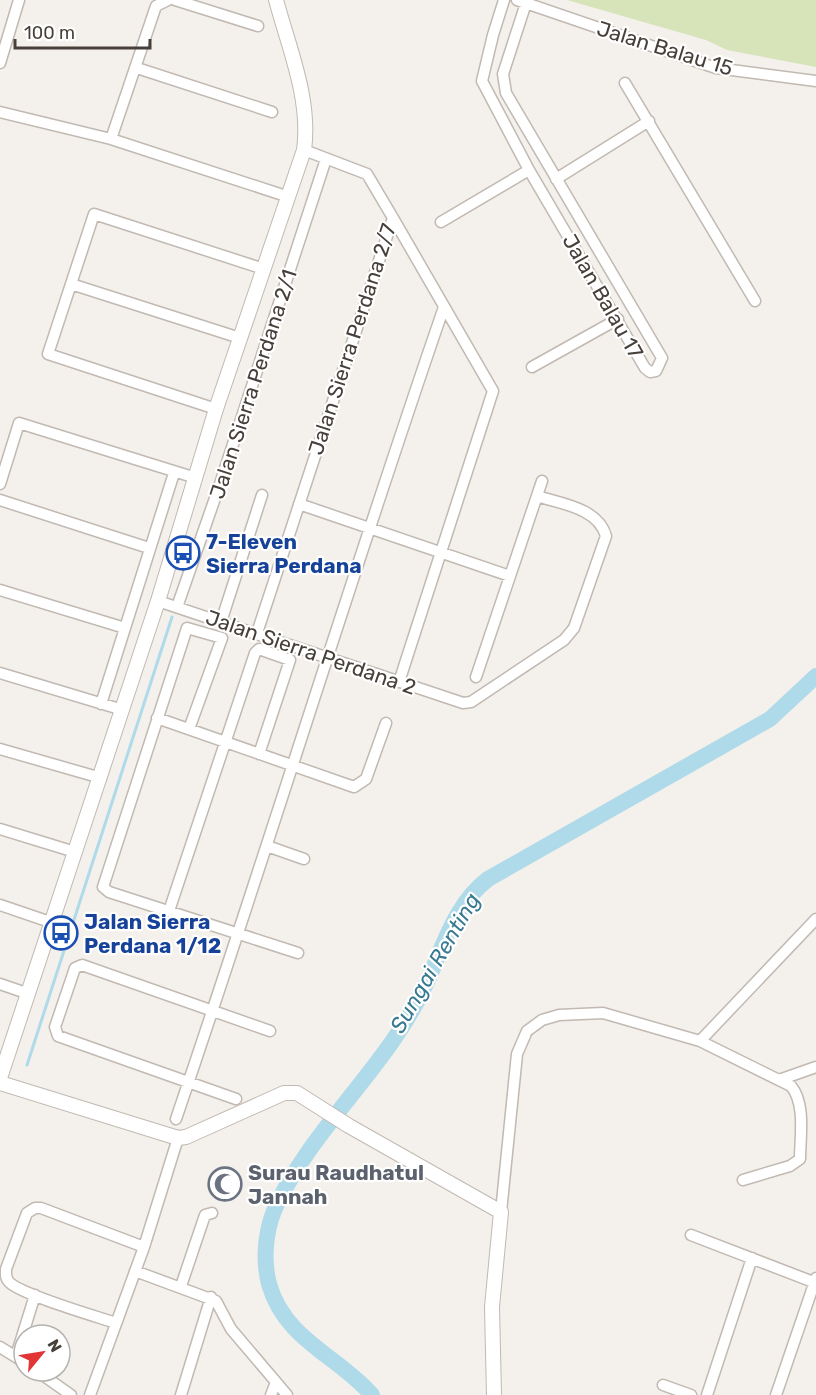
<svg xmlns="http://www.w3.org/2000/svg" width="816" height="1395" font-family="Rubik,sans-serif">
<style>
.green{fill:#d7e3b9}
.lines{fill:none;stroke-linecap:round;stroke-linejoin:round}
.stream{stroke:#afdae9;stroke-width:3}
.river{stroke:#afdae9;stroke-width:16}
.minor-casing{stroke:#c1b9b2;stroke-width:13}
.tertiary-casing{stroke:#c1b9b2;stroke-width:16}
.minor{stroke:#fff;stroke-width:10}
.tertiary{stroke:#fff;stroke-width:14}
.labels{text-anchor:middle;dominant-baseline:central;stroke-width:4.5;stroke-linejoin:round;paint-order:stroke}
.street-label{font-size:21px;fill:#47403a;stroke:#fff}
.transit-label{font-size:21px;font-weight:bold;fill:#164399;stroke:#fff;text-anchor:start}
.worship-label{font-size:21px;font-weight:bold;fill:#5b616d;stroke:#fff;text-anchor:start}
.water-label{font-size:22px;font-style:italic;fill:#387a91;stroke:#fff}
</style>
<rect width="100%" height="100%" fill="#f4f0eb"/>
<path class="green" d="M567 0H816V67L727 50 706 40Z"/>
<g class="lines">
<path class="stream" d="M27 1065 172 617"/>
<path class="river" d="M372 1395C337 1355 285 1340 269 1284 262 1257 266 1224 279 1200 319 1121 390 1063 427 982 444 945 455 904 488 879L770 719 816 676"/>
<g class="minor-casing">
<path id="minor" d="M175 0 258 26
M504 0 493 35 482 81 529 170 645 368 650 372 656 371 662 358 506 93 503 74 526 3
M517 0 716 68 816 81
M0 63 19 0
M137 68 272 112
M625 83 755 301
M0 112 111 139 289 197
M111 139 156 6 168 0
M556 179 649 121
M393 218 493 391 399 682
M441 222 529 170
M71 284 240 338
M532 367 618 319
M216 409 48 354 94 214 264 269
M0 484 19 423 196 478
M0 500 149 548
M299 504 510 576
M0 590 125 628
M158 601 463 703 471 702 564 640 574 628 606 536C598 508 562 504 537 496
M177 607 221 481 326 159
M221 622 262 495
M257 633 393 218 367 174 304 150
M0 673 123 710
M476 677 542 481
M101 704 174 473
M157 718 354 787 366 779 386 723
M189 729 222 638 187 628 103 887 109 892 298 953
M0 749 101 778
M0 829 75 852
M267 846 304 859
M0 905 53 923
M169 911 255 653 259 649 290 660 259 754
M0 984 29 994
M700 1041 791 1086C806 1104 800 1137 800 1159L790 1166 743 1180
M779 1080 816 1067
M236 1099 58 1036 55 1027 75 968 82 965 270 1031
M176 1119C268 849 351 576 444 307
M501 1212 517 1054 527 1031 542 1020 559 1015 603 1013 700 1041 816 919
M691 1235 816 1283
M135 1271 216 1301 231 1329 287 1395
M181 1286 205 1215 212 1213
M116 1323C95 1316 22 1295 9 1282 5 1278 6 1274 6 1269L27 1213 35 1208H41L144 1247
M0 1347 24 1362
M16 1356 35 1295
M37 1371 71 1395
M663 1385 691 1395
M90 1395 144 1247 178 1138
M181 1395 211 1297
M271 1395 276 1382
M707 1395 752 1258
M776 1395 816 1278"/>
</g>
<g class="tertiary-casing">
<path id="tertiary" d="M0 1078 158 601 216 409 304 150C311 100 289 48 276 0
M0 1083 178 1138 186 1137 284 1093H297L349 1126 501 1212 492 1307 494 1395"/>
</g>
<use href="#minor" class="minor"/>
<use href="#tertiary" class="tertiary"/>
</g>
<defs>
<g id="bus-ring" transform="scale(1.725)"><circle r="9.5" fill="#fff" stroke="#1a4fb4" stroke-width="1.5"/><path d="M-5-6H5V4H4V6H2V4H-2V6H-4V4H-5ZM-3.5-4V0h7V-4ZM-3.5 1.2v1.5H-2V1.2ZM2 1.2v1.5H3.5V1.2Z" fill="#1a4fb4"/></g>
<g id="mosque-ring" transform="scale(1.725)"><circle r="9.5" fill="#fff" stroke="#6b7280" stroke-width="1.5"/><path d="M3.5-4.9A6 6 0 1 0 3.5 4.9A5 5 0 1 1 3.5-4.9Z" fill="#6b7280"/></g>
</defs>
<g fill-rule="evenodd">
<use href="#bus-ring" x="183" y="553"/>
<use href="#bus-ring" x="61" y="933"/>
<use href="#mosque-ring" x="225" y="1184"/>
</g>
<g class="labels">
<g class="street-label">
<text transform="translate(665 48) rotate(17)">Jalan Balau 15</text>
<text transform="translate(603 296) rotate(60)">Jalan Balau 17</text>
<text transform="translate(352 339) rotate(-72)">Jalan Sierra Perdana 2/7</text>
<text transform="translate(253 384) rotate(-72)">Jalan Sierra Perdana 2/1</text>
<text transform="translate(311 652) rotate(19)">Jalan Sierra Perdana 2</text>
</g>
<g class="transit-label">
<text x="206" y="541">7-Eleven<tspan x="206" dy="24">Sierra Perdana</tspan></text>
<text x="84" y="921">Jalan Sierra<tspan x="84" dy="24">Perdana 1/12</tspan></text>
</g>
<g class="worship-label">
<text x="248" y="1172">Surau Raudhatul<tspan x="248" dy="24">Jannah</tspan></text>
</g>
<g class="water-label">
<text transform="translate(435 963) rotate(-60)">Sungai Renting</text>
</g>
</g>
<g transform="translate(42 1353) rotate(60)"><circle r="28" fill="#ffffff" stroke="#b5b3b0" stroke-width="1.5"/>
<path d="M0-4.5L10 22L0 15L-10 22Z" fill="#e13536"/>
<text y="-9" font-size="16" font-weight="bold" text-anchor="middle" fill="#47403a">N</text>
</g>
<path d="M15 39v9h135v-9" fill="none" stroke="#47403a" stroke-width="3"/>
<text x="24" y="39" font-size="18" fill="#47403a" stroke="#ffffff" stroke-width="4.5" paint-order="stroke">100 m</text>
</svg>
